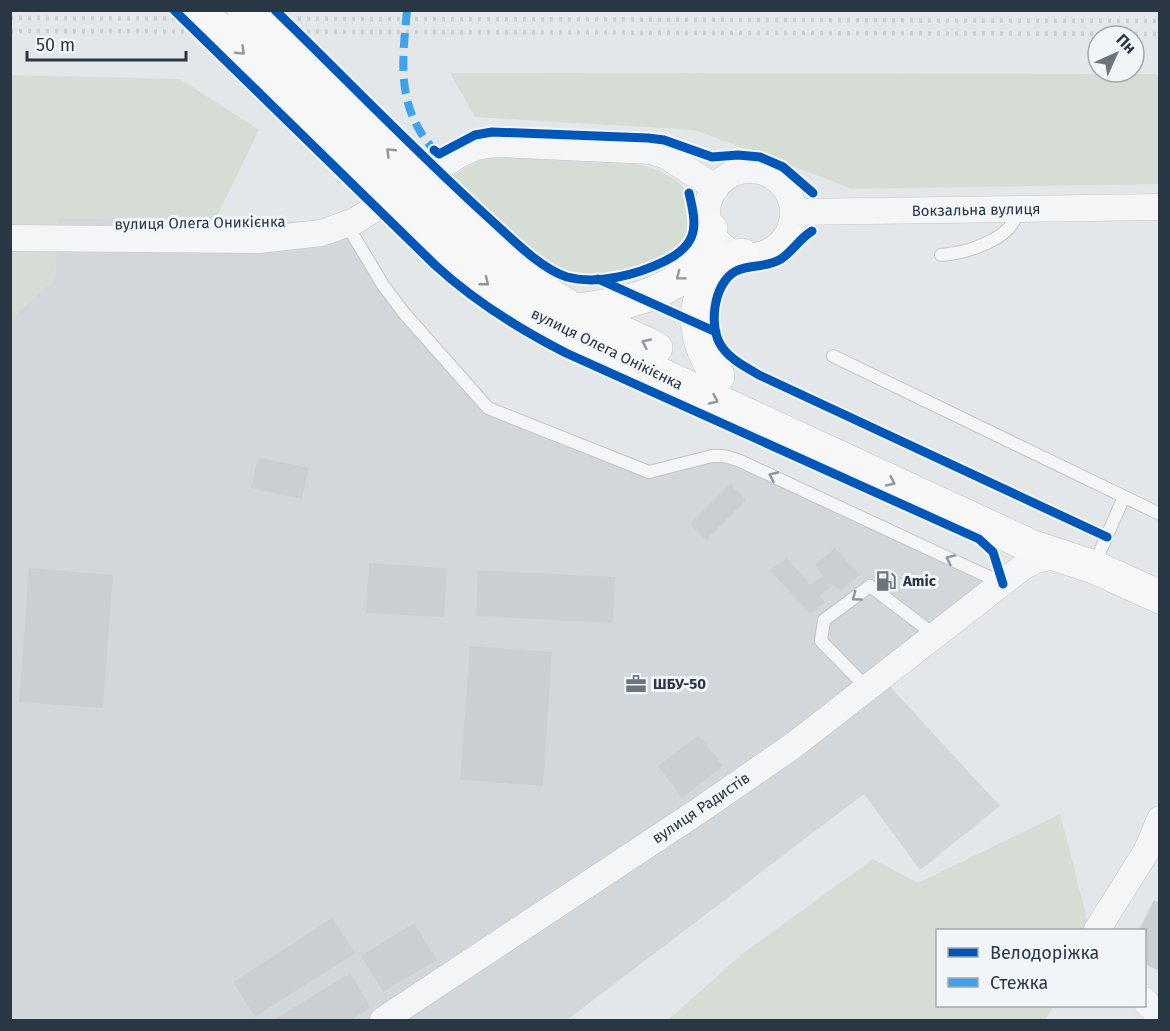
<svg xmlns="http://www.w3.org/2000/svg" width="1170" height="1031" font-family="'Fira Sans',sans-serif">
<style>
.built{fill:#d2d7dc}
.green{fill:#d6ddd4}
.building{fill:#cccfd2}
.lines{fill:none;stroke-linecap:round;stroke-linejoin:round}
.service-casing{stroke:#c2c5c7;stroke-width:14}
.minor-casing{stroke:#c2c5c7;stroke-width:27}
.primary-casing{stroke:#bfc4c7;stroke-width:34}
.service{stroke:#f3f5f6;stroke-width:12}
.minor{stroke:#f3f5f6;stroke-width:26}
.primary{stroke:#f7f7f7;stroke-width:33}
.rail{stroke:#cccfd1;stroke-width:4.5;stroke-dasharray:3 6;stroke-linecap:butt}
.primary-bridge-casing{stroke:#bfc4c7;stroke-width:34;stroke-linecap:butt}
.primary-bridge{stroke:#f7f7f7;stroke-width:33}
.quiet{stroke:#3ea3ec;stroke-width:8;stroke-dasharray:15 8;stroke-linecap:butt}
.cycleway-casing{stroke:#f2f5f8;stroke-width:13}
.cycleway{stroke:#0057b8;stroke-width:9}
.oneway{stroke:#90979e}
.oneway2{stroke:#8e969d}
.labels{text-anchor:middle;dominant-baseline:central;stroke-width:6;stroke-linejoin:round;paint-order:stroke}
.street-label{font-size:15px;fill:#293744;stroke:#f2f5f8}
.poi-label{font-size:15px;font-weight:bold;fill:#293744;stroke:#f2f5f8;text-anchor:start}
</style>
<rect width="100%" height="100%" fill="#e4e7e9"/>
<path class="built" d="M217 216 347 225 364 256 488 408 649 472 724 456 1003 584 882 678 1000 806 920 870 864 794 567 1020H11L10 319 55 279 58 219Z"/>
<path class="green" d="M450 73 1159 74V184L853 189 695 130 475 117Z
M11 75 180 79 259 130 217 216 58 219 55 279 11 319Z
M499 155C527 157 556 158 585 160 606 161 628 160 648 167 661 171 682 181 689 195 691 198 691 204 692 208 695 220 696 232 689 243 670 271 598 286 566 276 538 268 499 227 477 207L478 205 450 177 479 160Z
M1060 814 1090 930H938V1006H1054L1045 1020H668L742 954 873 859 918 883Z"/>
<path class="building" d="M258 457 309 468 302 499 251 488Z
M730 484 746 500 706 540 690 524Z
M835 548 860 575 841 591 833 585 820 596 825 602 811 614 770 571 786 557 811 585 823 575 815 565Z
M369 563 447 568 444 617 366 613Z
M29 568 113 575 103 708 19 702Z
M478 570 615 577 613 623 476 616Z
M470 646 552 652 543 786 460 780Z
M699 735 723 766 682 798 658 766Z
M1154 900 1160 903V971L1144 964V930H1139Z
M332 918 355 953 255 1017 233 982Z
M414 923 437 960 383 992 361 956Z
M350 973 371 1008 351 1020H274Z"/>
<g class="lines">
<g class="service-casing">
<path id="service" d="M347 225 383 285 404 313 488 408 649 472 712 456H724L738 460 1002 583
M941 255C966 253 1016 239 1017 209
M833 356 1160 514
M1094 565 1124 497
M868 689 821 641 824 620 870 586 936 636"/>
</g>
<g class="minor-casing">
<path id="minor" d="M707 213a43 43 0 1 1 86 0a43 43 0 1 1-86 0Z
M793 212 1160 207
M10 238 259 240 321 233 355 221 460 154 476 147 497 144 652 151 666 156 716 188
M1097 930 1146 852 1160 819
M1144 1000 1160 1017
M383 1020 700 810 794 745 1024 566 1036 560 1057 555"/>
</g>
<g class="primary-casing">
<path id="primary" d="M462 222C488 246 514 271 544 291 578 314 618 330 656 348
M440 245 495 290 554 325 1033 547 1094 567 1160 597
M577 310C621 305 682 294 703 251 707 244 709 236 711 229
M718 376C687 334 688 277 742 255"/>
</g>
<use href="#service" class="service"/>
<use href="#minor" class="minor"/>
<use href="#primary" class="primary"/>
<path class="rail" d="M10 18 1160 21
M10 31 1160 34"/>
<g class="primary-bridge-casing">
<path id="primary-bridge" d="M199 10 440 245
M244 10 462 222"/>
</g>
<use href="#primary-bridge" class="primary-bridge"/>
<path class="quiet" d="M407 10C402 64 396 107 434 150"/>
<g class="cycleway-casing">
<path id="cycleway" d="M174 10 435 265C473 300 519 329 566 353L979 539 993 552 1003 584
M275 10C347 80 417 153 491 220 511 238 541 269 567 277 597 285 637 275 665 261 699 244 697 226 689 193
M434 150 439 154 475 135 492 132 648 138 664 140 712 157 738 155 760 157 783 167 813 193
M812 231C800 238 793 251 781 259 767 268 750 264 736 271 713 283 708 328 722 347 731 360 746 367 759 375L1107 537
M598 279 716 332"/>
</g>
<use href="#cycleway" class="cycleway"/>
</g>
<defs><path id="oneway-chevron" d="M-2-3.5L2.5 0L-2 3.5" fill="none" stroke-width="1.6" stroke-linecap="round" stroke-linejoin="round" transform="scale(1.5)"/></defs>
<g class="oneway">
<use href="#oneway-chevron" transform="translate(241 51) rotate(44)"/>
<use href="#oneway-chevron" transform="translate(390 152) rotate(-136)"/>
<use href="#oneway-chevron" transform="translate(680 276) rotate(143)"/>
<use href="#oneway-chevron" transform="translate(485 282) rotate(38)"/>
<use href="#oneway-chevron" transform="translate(646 343) rotate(-155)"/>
<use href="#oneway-chevron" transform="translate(714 400) rotate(25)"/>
<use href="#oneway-chevron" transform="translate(891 482) rotate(25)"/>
</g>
<g class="oneway2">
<use href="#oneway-chevron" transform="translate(773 476) rotate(-155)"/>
<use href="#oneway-chevron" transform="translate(950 559) rotate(-155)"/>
<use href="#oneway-chevron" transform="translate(856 597) rotate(144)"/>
</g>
<defs>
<g id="fuel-bare" transform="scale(1.62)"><path d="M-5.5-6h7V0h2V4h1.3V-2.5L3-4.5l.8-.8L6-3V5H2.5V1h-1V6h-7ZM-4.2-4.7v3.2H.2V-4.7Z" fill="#6a757e" stroke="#f2f5f8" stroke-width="2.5" paint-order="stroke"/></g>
<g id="office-bare" transform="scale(1.62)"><path d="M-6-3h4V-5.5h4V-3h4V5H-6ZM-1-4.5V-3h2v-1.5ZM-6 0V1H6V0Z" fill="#6a757e" stroke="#f2f5f8" stroke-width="2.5" paint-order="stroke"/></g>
</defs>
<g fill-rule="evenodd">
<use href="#fuel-bare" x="886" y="581"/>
<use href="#office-bare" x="636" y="684"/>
</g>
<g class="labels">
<g class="street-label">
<text transform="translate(976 210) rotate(-1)">Вокзальна вулиця</text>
<text transform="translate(200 223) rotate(-1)">вулиця Олега Оникієнка</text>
<text transform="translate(607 349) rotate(26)">вулиця Олега Онікієнка</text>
<text transform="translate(701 808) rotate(-34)">вулиця Радистів</text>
</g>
<g class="poi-label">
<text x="903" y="581">Amic</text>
<text x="653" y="684">ШБУ-50</text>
</g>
</g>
<rect width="1170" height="1031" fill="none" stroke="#293744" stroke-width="24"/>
<rect x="936" y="929" width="210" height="78" fill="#f2f5f8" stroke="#a2a9b0" stroke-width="1.5"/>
<rect x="948" y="948" width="30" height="9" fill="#0057b8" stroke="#a2a9b0" stroke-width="1.5"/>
<text x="990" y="959" font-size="18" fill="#293744">Велодоріжка</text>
<rect x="948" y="978" width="30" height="9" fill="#3ea3ec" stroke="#a2a9b0" stroke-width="1.5"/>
<text x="990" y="989" font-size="18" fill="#293744">Стежка</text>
<g transform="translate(1116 54) rotate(45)"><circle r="28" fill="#f2f5f8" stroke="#a2a9b0" stroke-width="1.5"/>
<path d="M0-4.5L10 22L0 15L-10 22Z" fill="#6a757e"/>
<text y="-9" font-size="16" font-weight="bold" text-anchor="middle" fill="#293744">Пн</text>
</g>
<path d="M27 51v9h159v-9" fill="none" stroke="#293744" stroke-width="3"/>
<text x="36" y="51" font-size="18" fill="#293744" stroke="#f2f5f8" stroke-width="4.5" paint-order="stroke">50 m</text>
</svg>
